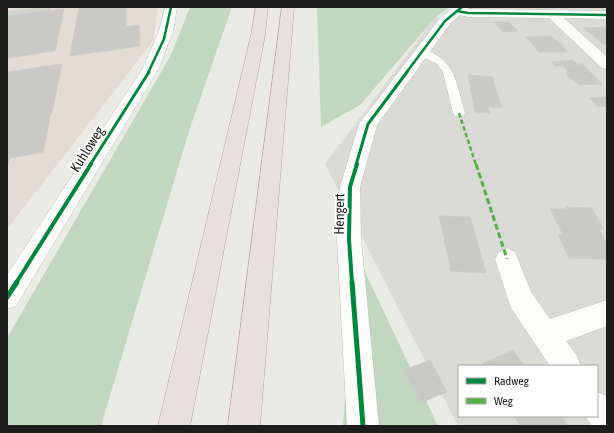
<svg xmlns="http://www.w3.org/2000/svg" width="614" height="433" font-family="'Asap Condensed',sans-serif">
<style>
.residential{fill:#dadad7;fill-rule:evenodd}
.commercial{fill:#e4dcd4}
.construction{fill:#d1d4c8}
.forest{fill:#c0d8be}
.building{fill:#c9c9c6;stroke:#cecdc8}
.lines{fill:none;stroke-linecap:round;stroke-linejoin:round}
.service-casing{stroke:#c2c2c0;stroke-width:1}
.minor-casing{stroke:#c2c2c0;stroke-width:1}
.motorway-casing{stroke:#bda19e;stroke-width:1}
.service{fill:#fcfcfb;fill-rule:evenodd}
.minor{fill:#fcfcfb;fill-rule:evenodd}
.motorway{fill:#e8e1de;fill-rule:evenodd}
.quiet-far1{stroke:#55b145;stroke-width:2.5;stroke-dasharray:4.5 2.5;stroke-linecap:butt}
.quiet{stroke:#55b145;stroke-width:3;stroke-dasharray:6 3;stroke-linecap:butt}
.cycleway-far3-casing{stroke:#fff;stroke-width:4}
.cycleway-far2-casing{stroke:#fff;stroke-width:5}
.cycleway-far1-casing{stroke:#fff;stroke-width:6}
.cycleway-casing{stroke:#fff;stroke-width:8}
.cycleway-far3{stroke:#00873e;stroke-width:2.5}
.cycleway-far2{stroke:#00873e;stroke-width:3}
.cycleway-far1{stroke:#00873e;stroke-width:4}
.cycleway{stroke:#00873e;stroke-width:5}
.labels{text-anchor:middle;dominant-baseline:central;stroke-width:4;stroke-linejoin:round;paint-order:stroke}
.street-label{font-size:14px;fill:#1d1d1d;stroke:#fff}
</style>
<rect width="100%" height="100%" fill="#ebebe6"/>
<path class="residential" d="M475 7H607V426H458L325 164 434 19ZM459 366H597V416H459Z"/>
<path class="commercial" d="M7 7H158L153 41 7 229Z"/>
<path class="construction" d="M41 7H51L50 11 7 16V11Z"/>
<path class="forest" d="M190 7H232L189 131 101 426H7V338L171 55Z
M317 7H449L434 19 360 105 321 127Z
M355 251 438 426H343Z"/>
<path class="building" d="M79 7H126V27L74 34Z
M64 9 55 51 7 58V16Z
M495 22H509L518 31 503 32Z
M139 25 140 46 70 56 74 34Z
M605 27 607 28V44H603L584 28Z
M551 36 564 46H562L567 52H539L526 37Z
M573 60 578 65 555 66 551 62Z
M62 64 52 113 7 121V72Z
M582 64 602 84 579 85 566 74 568 71 562 65Z
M468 75 492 77 502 108 488 107 490 113 475 112Z
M607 97V106L598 107 590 98Z
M51 113 43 152 10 158 7 168V121Z
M566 207 591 208 604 229H599L607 243V259L569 258 558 235H563L550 209H567Z
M439 216 470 217 482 258 448 256Z
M448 256 482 258 486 273 451 271Z
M513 350 524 366H483L482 364Z
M430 360 447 392 420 403 404 370Z
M514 416H561L568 426H520Z"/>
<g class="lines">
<g class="service-casing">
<path id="service" d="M421 49C456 58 456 83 465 113L463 116H455L453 113 443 72 437 64 418 54 416 52 418 50Z"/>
</g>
<g class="minor-casing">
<path id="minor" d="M165 7H177L173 31 159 68 16 306 7 309V275L143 68 159 31Z
M454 7H468L467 9H468L607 11V19L564 18 607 57V69L602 68 549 18 468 17 460 15 450 24 377 125 360 187 361 239 379 426H347L337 239 340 187 359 124 440 18Z
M507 248 515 252 531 292 550 319 607 300V326L566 341 577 356 581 366H550L511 308 495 259 499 252Z
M597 392 607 396V426H592L585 416H597Z"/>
</g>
<g class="motorway-casing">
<path id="motorway" d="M256 7H268L265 35 190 426H158L251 35Z
M282 7H294L260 426H228Z"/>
</g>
<use href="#service" class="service"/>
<use href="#minor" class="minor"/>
<use href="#motorway" class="motorway"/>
<path class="quiet-far1" d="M459 113 476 165"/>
<path class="quiet" d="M476 164 507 259"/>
<g class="cycleway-far3-casing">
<path id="cycleway-far3" d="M457 11 468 13 607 15
M148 73 164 39 171 7
M406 73 445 21 462 7"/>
</g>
<g class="cycleway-far2-casing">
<path id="cycleway-far2" d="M90 165 149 72
M356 165 368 124 407 72"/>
</g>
<g class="cycleway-far1-casing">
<path id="cycleway-far1" d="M16 283 91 164
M352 283 349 239 350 187 357 164"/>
</g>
<g class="cycleway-casing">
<path id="cycleway" d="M352 282 363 426
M7 297 17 282"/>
</g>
<use href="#cycleway-far3" class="cycleway-far3"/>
<use href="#cycleway-far2" class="cycleway-far2"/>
<use href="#cycleway-far1" class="cycleway-far1"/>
<use href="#cycleway" class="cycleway"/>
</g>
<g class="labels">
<g class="street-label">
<text transform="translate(87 149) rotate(-58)">Kuhloweg</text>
<text transform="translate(339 214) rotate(-89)">Hengert</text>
</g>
</g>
<rect width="614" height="433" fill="none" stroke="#1d1d1d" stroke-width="16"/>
<rect x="458" y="365" width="140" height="52" fill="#ffffff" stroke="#a5a5a5"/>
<rect x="466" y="378" width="20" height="6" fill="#00873e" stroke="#a5a5a5"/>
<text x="494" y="385" font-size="12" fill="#1d1d1d">Radweg</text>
<rect x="466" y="398" width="20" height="6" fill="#55b145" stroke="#a5a5a5"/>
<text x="494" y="405" font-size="12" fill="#1d1d1d">Weg</text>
</svg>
